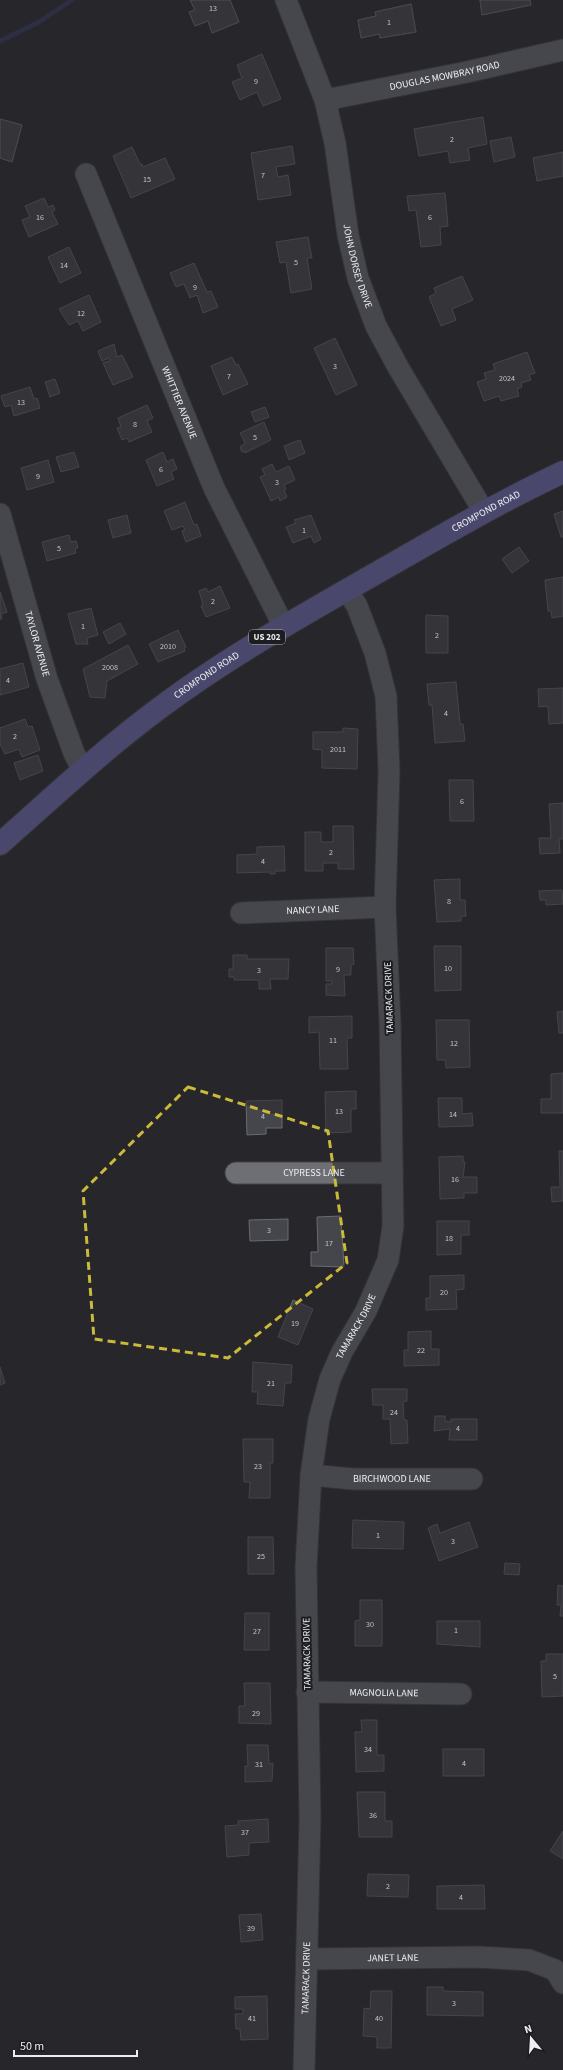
<svg xmlns="http://www.w3.org/2000/svg" width="563" height="2070" font-family="'Source Sans 3',sans-serif">
<style>
.lines{fill:none;stroke-linecap:round;stroke-linejoin:round}
.stream{stroke:#353561;stroke-width:5}
.building{fill:#45464b;stroke:#6a6b70}
.minor-casing{stroke:#454548;stroke-width:23}
.major-casing{stroke:#454548;stroke-width:24}
.minor{stroke:#6e6f74;stroke-width:21}
.major{stroke:#7372ba;stroke-width:22}
.marked{fill:none;stroke:#cbb939;stroke-width:3;stroke-dasharray:8 5;stroke-linejoin:round}
.labels{text-anchor:middle;dominant-baseline:central;stroke-width:4;stroke-linejoin:round;paint-order:stroke}
.number-label{font-size:8px;fill:#c4c4c8}
.shield{fill:#1c1d21;stroke:#afafb3;stroke-width:1}
.shield-label{font-size:9px;font-weight:bold;fill:#eeeef1}
.street-label{font-size:10px;fill:#eeeef1;stroke:#1c1d21}
</style>
<rect width="100%" height="100%" fill="#26262b"/>
<g class="lines">
<path class="stream" d="M0 41 39 22 72 0"/>
</g>
<path class="building" d="M190 0H230L239 22 212 33 208 21 195 26 189 12 195 10Z
M190 0H230L239 22 212 33 208 21 195 26 189 12 195 10Z
M480 0H530L531 5 482 15Z
M480 0H530L531 5 482 15Z
M411 4 416 32 380 38 379 34 361 38 358 20 376 16 375 12Z
M411 4 416 32 380 38 379 34 361 38 358 20 376 16 375 12Z
M262 54 281 99 263 106 257 92 240 100 232 82 242 78 237 65Z
M483 117 487 144 468 148 470 160 450 163 448 151 419 156 414 129Z
M0 119 22 125 12 162 0 158Z
M0 119 22 125 12 162 0 158Z
M511 137 515 157 494 162 490 141Z
M292 146 295 164 276 167 278 177 288 175 291 195 258 200 251 153Z
M132 147 140 164H142L143 167 165 158 175 179 131 198 113 156Z
M563 152V176L537 181 533 158Z
M445 193 448 226 440 227 441 245 421 247 416 210 409 211 407 196Z
M44 198 48 207 53 205 55 210 52 212 58 224 29 237 22 220 30 217 25 206Z
M308 237 312 258H307L312 289 291 293 286 262 280 263 276 242Z
M69 247 81 273 60 283 48 257Z
M194 263 207 292 211 291 218 307 203 313 197 295 190 298 184 284 176 287 170 273Z
M462 276 473 300 452 309 456 320 441 326 429 297 436 293 434 288Z
M89 295 101 322 83 331 78 321 69 325 59 309Z
M335 338 357 385 336 395 314 348Z
M114 344 117 357 122 355 133 377 113 385 103 363 110 361 109 358 102 361 98 351Z
M527 352 535 373 529 375 531 380 521 383 522 387 517 389 519 396 501 401 499 396 484 401 477 382 486 379 484 373 495 370 493 364Z
M232 357 236 365 238 364 248 384 223 395 211 366Z
M55 379 60 393 50 397 45 382Z
M30 387 34 399 37 398 40 408 14 416 11 405 5 407 1 396Z
M147 405 153 418 147 421 152 432 129 442 127 438 122 440 117 428 121 427 118 418Z
M265 407 269 417 255 422 251 412Z
M264 422 271 440 245 453 244 451 242 452 240 447 245 443 240 433Z
M300 440 305 453 289 460 284 446Z
M74 452 79 467 61 472 56 457Z
M163 452 167 462 173 459 177 469 171 472 174 479 157 486 146 460Z
M48 460 54 482 27 490 21 468Z
M272 464 276 472 289 466 295 480 284 485 286 489 284 490 287 497 280 501 279 497 271 501 260 477 265 475 262 469Z
M185 502 194 525 197 524 201 536 186 542 182 531 185 530 183 526 172 530 164 511Z
M563 511V537H561L554 514Z
M127 515 131 533 113 538 108 520Z
M311 515 321 539 314 543 311 536 293 543 286 527 296 523 294 520Z
M69 535 71 542 76 541 78 548H75L76 553 47 561 42 542Z
M519 547 529 561 512 573 502 559Z
M563 577V616L552 618 551 611H548L545 580Z
M220 586 230 608 206 617 201 606 203 605 199 591 206 588 208 592Z
M0 592 7 612 1 614 2 619H0Z
M91 608 98 635 87 638 88 644H76L68 614Z
M426 615 448 616V653H426Z
M120 623 126 634 109 644 103 632Z
M178 630 186 647 184 648 185 651 158 662 149 644Z
M128 645 138 664 107 681 105 698 90 697 83 669Z
M23 663 29 687 0 695V669Z
M456 682 460 724H463L465 741 435 743 432 705H429L427 684Z
M563 688V723L549 724 548 706 539 707 538 689Z
M25 719 28 727 32 726 40 750 22 757 19 749 5 754 0 744V728Z
M343 728 358 729 357 769 322 768V750L313 749V732H343Z
M38 755 43 771 20 780 14 763Z
M449 780H473L474 821H450Z
M563 803V839H559L560 853 540 854 539 838H551L549 804Z
M333 826H353L354 869H338V863H323V871H305V832H321V842H333Z
M284 846 285 871H275V874H270V872L237 873V855L257 854V847Z
M460 879V900H465L466 916H461V921L437 922 434 880Z
M562 890 563 904 546 905V900H540L539 891Z
M434 946H461V990L435 991Z
M326 948H353L354 964 351 965V975H344L345 996 326 995V984H332V981H326Z
M233 955H247V959H289L288 979H270L271 989H259V980H234V977H229V969H233Z
M563 1011V1033H559L557 1012Z
M352 1016V1038H347L348 1069H320L319 1032 309 1033V1017Z
M436 1020H469L470 1067 446 1068 445 1060H437Z
M563 1073V1113H541V1099H551V1074Z
M356 1091V1109H351V1132L326 1133 325 1092Z
M438 1098H462V1114L472 1113 473 1126 439 1127Z
M282 1100V1128H266V1134L247 1135 246 1101Z
M559 1151H563V1201L552 1202 551 1187H560Z
M463 1156V1162H465L463 1177H477V1193H464V1198L440 1199 439 1157Z
M341 1216 344 1267 311 1266V1252H318L317 1217Z
M288 1219V1240L250 1241 249 1220Z
M437 1221H469V1235H461V1254L437 1255Z
M464 1275V1289L456 1290 457 1309 426 1310V1298H430V1276Z
M293 1300 313 1309 298 1345 278 1337Z
M431 1331V1349H439V1365L404 1366V1350H408V1332Z
M253 1362 292 1365 291 1383H285L283 1406 257 1404 258 1392H252Z
M0 1367 5 1383 0 1385Z
M372 1389H407V1401L403 1402 404 1420H407L408 1443 391 1444 390 1419H383V1405H373Z
M435 1416H445V1421L451 1422V1419H477V1440H449L450 1429 434 1431Z
M243 1439H273V1463H270V1498H249L250 1482H244Z
M353 1520 404 1522 403 1549 352 1548Z
M469 1522 478 1547 439 1561 428 1528 437 1524 440 1533Z
M248 1537H273L274 1574H248Z
M505 1563 520 1564 519 1575 504 1574Z
M558 1585 563 1586V1616H560L561 1605H557Z
M360 1600H382V1646H355V1621L360 1620Z
M245 1613H269V1650H244Z
M437 1621H480V1647L437 1644Z
M546 1654H563V1696L542 1697 541 1661H546Z
M244 1683H270L271 1724 239 1723V1706H245Z
M361 1720H377V1755H384V1771L356 1772 355 1732H362Z
M247 1745H268L269 1764 273 1763 272 1781 245 1782V1766H248Z
M443 1749H484V1776H443Z
M357 1792H385V1821H392V1837H359Z
M268 1819 269 1842 249 1843V1855L227 1857 225 1826 238 1825V1821Z
M563 1831V1859L550 1851Z
M368 1874 409 1875 408 1897 367 1896Z
M484 1885 485 1909H437V1886Z
M261 1914 263 1940 241 1942 239 1915Z
M427 1987H443V1991L483 1992V2016L427 2015Z
M371 1991H392L391 2048H377V2037L363 2036 364 2008 370 2009Z
M267 1996 268 2039 241 2040 240 2029H236L235 2014H243V2009H235V1997Z"/>
<g class="lines">
<g class="minor-casing">
<g id="minor">
<path id="s1" d="M286 0 325 100 335 143 348 235 358 278 376 326 398 367 484 512"/>
<path id="s2" d="M325 100 467 72 563 50"/>
<path id="s3" d="M86 174 214 488 284 627"/>
<path id="s4" d="M0 514 47 679 74 753 83 770"/>
<path id="s5" d="M241 913 385 907"/>
<path id="s6" d="M236 1173H392"/>
<path id="s7" d="M311 1475 353 1479H472"/>
<path id="s8" d="M307 1692 461 1694"/>
<path id="s9" d="M307 1959 478 1957 529 1960 555 1970 563 1983"/>
<path id="s10" d="M304 2070 310 1819 306 1567 311 1475 319 1419 330 1379 342 1352 366 1311 388 1260 393 1226 390 1022 385 907 389 771 386 696 375 653 357 606 347 590"/>
</g>
</g>
<g class="major-casing">
<g id="major">
<path id="s11" d="M0 844C53 797 104 749 161 707 225 659 296 619 366 579 431 542 495 504 563 472"/>
</g>
</g>
<use href="#minor" class="minor"/>
<use href="#major" class="major"/>
</g>
<path d="M0 0H563V2070H0ZM188 1087 328 1131 347 1263 228 1358 94 1339 83 1191Z" fill="#26262b" fill-opacity=".55" fill-rule="evenodd"/>
<path class="marked" d="M188 1087 328 1131 347 1263 228 1358 94 1339 83 1191Z"/>
<g class="labels">
<g class="number-label">
<text x="213" y="8">13</text>
<text x="389" y="22">1</text>
<text x="256" y="81">9</text>
<text x="452" y="139">2</text>
<text x="263" y="175">7</text>
<text x="147" y="179">15</text>
<text x="40" y="217">16</text>
<text x="430" y="217">6</text>
<text x="296" y="262">5</text>
<text x="64" y="265">14</text>
<text x="195" y="287">9</text>
<text x="81" y="313">12</text>
<text x="335" y="366">3</text>
<text x="229" y="376">7</text>
<text x="507" y="378">2024</text>
<text x="21" y="402">13</text>
<text x="135" y="424">8</text>
<text x="255" y="437">5</text>
<text x="161" y="469">6</text>
<text x="38" y="476">9</text>
<text x="277" y="482">3</text>
<text x="304" y="530">1</text>
<text x="59" y="548">5</text>
<text x="213" y="601">2</text>
<text x="83" y="626">1</text>
<text x="437" y="635">2</text>
<text x="168" y="646">2010</text>
<text x="110" y="667">2008</text>
<text x="8" y="680">4</text>
<text x="446" y="713">4</text>
<text x="15" y="736">2</text>
<text x="338" y="749">2011</text>
<text x="462" y="801">6</text>
<text x="331" y="852">2</text>
<text x="263" y="861">4</text>
<text x="449" y="901">8</text>
<text x="448" y="968">10</text>
<text x="338" y="969">9</text>
<text x="259" y="970">3</text>
<text x="333" y="1040">11</text>
<text x="454" y="1043">12</text>
<text x="339" y="1111">13</text>
<text x="453" y="1114">14</text>
<text x="263" y="1116">4</text>
<text x="455" y="1179">16</text>
<text x="269" y="1230">3</text>
<text x="449" y="1238">18</text>
<text x="329" y="1243">17</text>
<text x="444" y="1292">20</text>
<text x="295" y="1323">19</text>
<text x="421" y="1350">22</text>
<text x="271" y="1383">21</text>
<text x="394" y="1412">24</text>
<text x="458" y="1428">4</text>
<text x="258" y="1466">23</text>
<text x="378" y="1535">1</text>
<text x="453" y="1541">3</text>
<text x="261" y="1556">25</text>
<text x="370" y="1624">30</text>
<text x="456" y="1630">1</text>
<text x="257" y="1631">27</text>
<text x="555" y="1676">5</text>
<text x="256" y="1713">29</text>
<text x="368" y="1749">34</text>
<text x="464" y="1763">4</text>
<text x="259" y="1764">31</text>
<text x="373" y="1815">36</text>
<text x="245" y="1832">37</text>
<text x="388" y="1886">2</text>
<text x="461" y="1897">4</text>
<text x="251" y="1928">39</text>
<text x="454" y="2003">3</text>
<text x="252" y="2018">41</text>
<text x="379" y="2018">40</text>
</g>
<rect class="shield" x="249" y="630" width="36" height="14" rx="3"/>
<g class="shield-label">
<text x="267" y="637">US 202</text>
</g>
<g class="street-label">
<text stroke="none"><textPath href="#s2" startOffset="122">DOUGLAS MOWBRAY ROAD</textPath></text>
<text stroke="none"><textPath href="#s1" startOffset="277">JOHN DORSEY DRIVE</textPath></text>
<text stroke="none"><textPath href="#s3" startOffset="247">WHITTIER AVENUE</textPath></text>
<text stroke="none"><textPath href="#s11" startOffset="591">CROMPOND ROAD</textPath></text>
<text stroke="none"><textPath href="#s4" startOffset="135">TAYLOR AVENUE</textPath></text>
<text stroke="none"><textPath href="#s11" startOffset="267">CROMPOND ROAD</textPath></text>
<text stroke="none"><textPath href="#s5" startOffset="72">NANCY LANE</textPath></text>
<text transform="translate(389 998) rotate(-92)">TAMARACK DRIVE</text>
<text stroke="none"><textPath href="#s6" startOffset="78">CYPRESS LANE</textPath></text>
<text stroke="none"><textPath href="#s10" startOffset="752">TAMARACK DRIVE</textPath></text>
<text stroke="none"><textPath href="#s7" startOffset="81">BIRCHWOOD LANE</textPath></text>
<text transform="translate(307 1654) rotate(-91)">TAMARACK DRIVE</text>
<text stroke="none"><textPath href="#s8" startOffset="77">MAGNOLIA LANE</textPath></text>
<text stroke="none"><textPath href="#s9" startOffset="86">JANET LANE</textPath></text>
<text stroke="none"><textPath href="#s10" startOffset="92">TAMARACK DRIVE</textPath></text>
</g>
</g>
<g transform="translate(531 2038) rotate(342)" stroke="#1c1d21" stroke-width="3" paint-order="stroke">
<path d="M0-3L7 15L0 10L-7 15Z" fill="#eeeef1"/>
<text y="-6" font-size="11" font-weight="bold" text-anchor="middle" fill="#eeeef1">N</text>
</g>
<path d="M14 2050v6h123v-6" fill="none" stroke="#eeeef1" stroke-width="2"/>
<text x="20" y="2050" font-size="12" fill="#eeeef1" stroke="#1c1d21" stroke-width="3" paint-order="stroke">50 m</text>
</svg>
